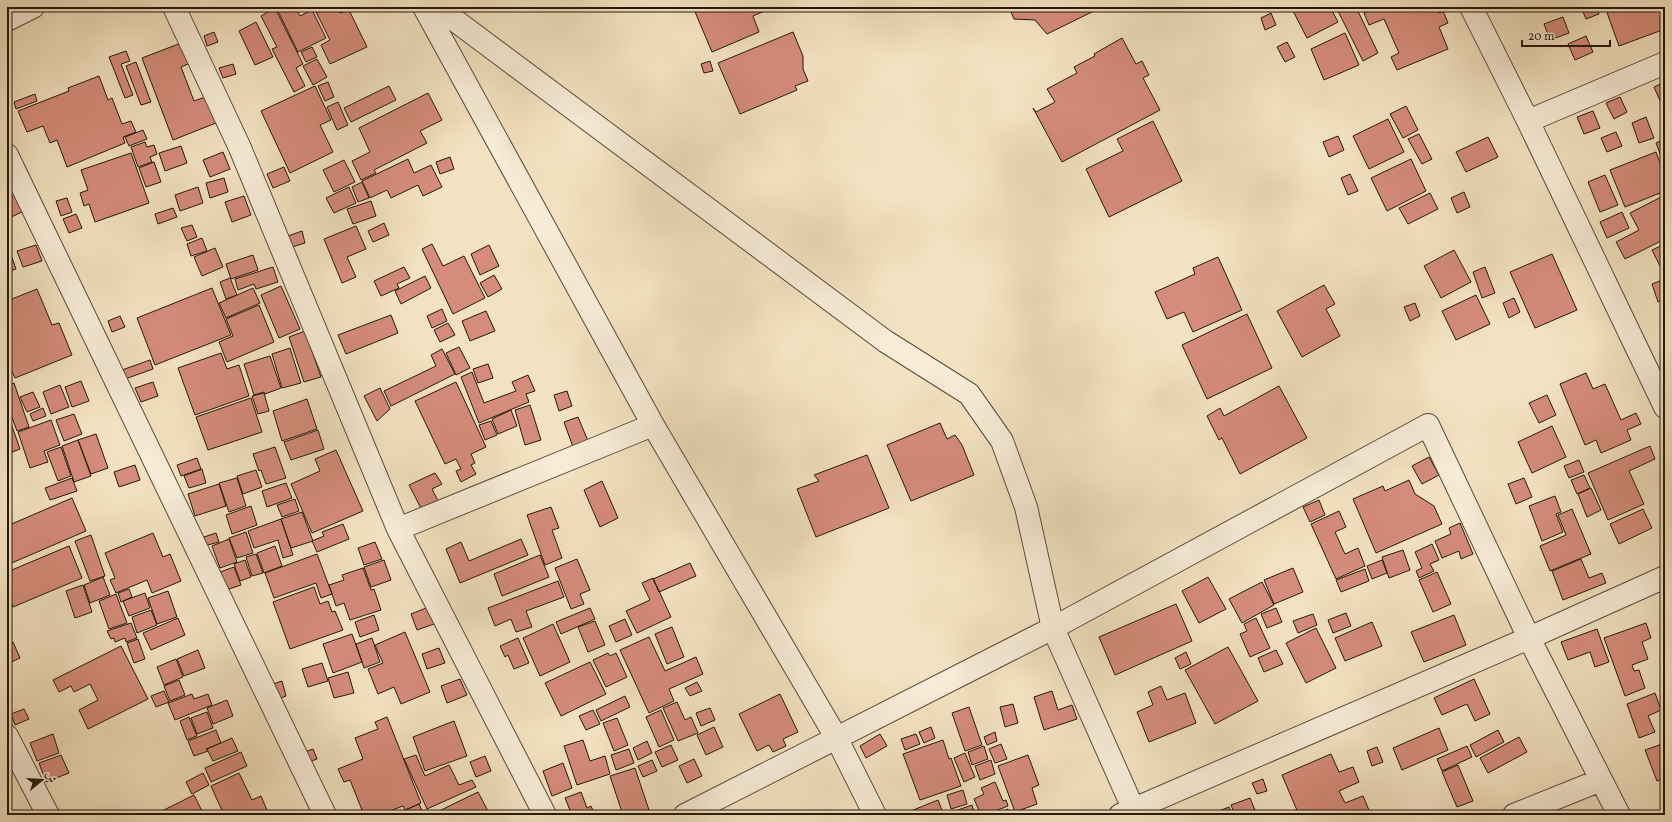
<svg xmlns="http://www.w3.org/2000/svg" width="1672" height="822" font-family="Vollkorn,Amiri,serif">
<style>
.building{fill:#d58c7b;stroke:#24180d}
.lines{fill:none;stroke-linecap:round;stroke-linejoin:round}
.minor-casing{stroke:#584a3a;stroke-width:24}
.tertiary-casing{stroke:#584a3a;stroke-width:24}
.minor{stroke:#f7ecd7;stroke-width:22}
.tertiary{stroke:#f7ecd7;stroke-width:22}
</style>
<rect width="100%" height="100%" fill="#f3e2c1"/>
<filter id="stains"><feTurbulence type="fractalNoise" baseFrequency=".005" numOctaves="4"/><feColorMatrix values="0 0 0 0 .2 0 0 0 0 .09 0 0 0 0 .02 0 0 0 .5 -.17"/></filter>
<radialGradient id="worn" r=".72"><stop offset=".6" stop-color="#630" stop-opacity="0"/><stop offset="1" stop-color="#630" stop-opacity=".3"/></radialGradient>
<path class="building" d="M276 7H295L300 16 312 10 326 38 298 52Z
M322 7H337L340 13 349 10 367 47 330 64 321 45 330 40 315 10Z
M341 7H350L343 11Z
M693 7H774L753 16 759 32 712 52Z
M1009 7H1097L1098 9 1047 34 1035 20 1014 19Z
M1291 7H1330L1338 22 1307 38Z
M1340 7H1356L1378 53 1363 61 1337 9Z
M1378 7H1400L1401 10 1409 7H1437L1439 13 1443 11 1448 23 1439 27 1448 49 1397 70 1391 57 1399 53 1384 19 1369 25 1364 13Z
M1581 7H1596L1599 14 1586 19Z
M1605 7H1665V29L1619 46Z
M275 8 303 64 296 68 305 86 294 92 272 49 277 47 261 16Z
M1271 13 1276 25 1265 30 1261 18Z
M1563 17 1569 33 1550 40 1544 24Z
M256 22 273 57 255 65 239 31Z
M214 32 218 42 207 46 204 36Z
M793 32 803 56V69L808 81 795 86 797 90 740 114 718 63Z
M1345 33 1359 65 1324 80 1311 49Z
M1586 36 1593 52 1575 60 1568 44Z
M1122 38 1136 64 1142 61 1149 75 1143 78 1160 110 1062 162 1033 108 1036 112 1055 102 1047 89 1077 73 1074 67 1095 56 1094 54Z
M189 40 197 60 181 67 194 101 211 95 221 121 173 140 142 58Z
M1287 42 1295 57 1285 62 1277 47Z
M312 47 317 57 306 62 301 52Z
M126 51 130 61 121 64 133 95 125 98 109 57Z
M317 59 327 77 313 85 303 66Z
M710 61 713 71 704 73 701 64Z
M136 62 151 102 141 105 126 66Z
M233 64 236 74 223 78 219 68Z
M99 76 108 100 112 98 122 124 131 121 136 132 123 137 125 143 67 167 57 140 50 143 43 126 27 132 18 111 69 91 68 88Z
M328 82 334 97 325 101 318 86Z
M1665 82V112L1654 87Z
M315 86 331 120 320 125 333 152 290 173 261 111Z
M389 86 396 100 351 122 344 108Z
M428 93 442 120 420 131 427 143 374 170 376 173 361 180 352 161 370 152 359 128Z
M35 94 37 101 16 109 14 102Z
M1620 97 1627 112 1614 119 1606 103Z
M338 102 348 125 337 130 327 107Z
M1406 106 1418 130 1403 138 1390 114Z
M1593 111 1600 128 1584 134 1577 117Z
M1646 117 1654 138 1639 143 1632 123Z
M1388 119 1404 152 1369 169 1353 136Z
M1153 121 1182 181 1109 217 1086 169 1123 151 1117 139Z
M143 130 147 139 129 146 125 137Z
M1616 132 1622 146 1607 152 1601 138Z
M1419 134 1432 159 1422 164 1408 139Z
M1338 136 1344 150 1329 157 1323 142Z
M1488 137 1498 157 1466 172 1456 152Z
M1665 139V158L1662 159 1656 143Z
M145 142 147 147 154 145 157 154 150 157 152 162 138 167 131 147Z
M181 146 187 163 165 171 159 153Z
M223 152 230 169 210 177 203 160Z
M1656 152 1665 176V191L1625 207 1610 170Z
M131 153 149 203 95 222 89 204 84 206 80 193 88 190 81 170Z
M450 157 454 169 440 174 436 162Z
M408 159 414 173 431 165 442 187 423 196 418 185 391 198 387 190 370 198 362 181Z
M1411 159 1426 191 1387 211 1371 178Z
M344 160 355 182 334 192 323 170Z
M154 162 161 182 146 187 139 168Z
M284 167 290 181 273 188 267 174Z
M7 172 24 211 7 219Z
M1350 174 1358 191 1348 195 1341 178Z
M1605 175 1618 205 1600 212 1588 182Z
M224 178 228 192 210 198 206 183Z
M362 182 369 198 358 202 352 187Z
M198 187 203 203 180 211 175 195Z
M349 187 356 203 334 213 326 198Z
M1464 192 1470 207 1457 213 1451 198Z
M1430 193 1438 209 1408 224 1399 208Z
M1665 195V239L1625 259 1616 242 1639 230 1630 213Z
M244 196 251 215 232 222 225 202Z
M67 198 72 212 61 216 56 201Z
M371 201 376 216 353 224 347 209Z
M173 208 177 217 158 224 155 214Z
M1622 212 1629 228 1607 238 1600 222Z
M76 214 82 228 69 233 63 219Z
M384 223 389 235 373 242 368 231Z
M192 225 197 237 187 241 181 228Z
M356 226 366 249 347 257 356 277 342 283 324 239Z
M302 231 305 243 292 247 288 236Z
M202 238 207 251 191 256 187 244Z
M7 243 16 269 7 272Z
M432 244 443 266 464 256 485 298 453 314 422 249Z
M1665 244V264L1660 266 1652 250Z
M36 245 42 261 23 267 17 251Z
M489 245 499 266 480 275 471 254Z
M215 248 223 267 202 276 194 257Z
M1454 250 1471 282 1441 298 1424 266Z
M1552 254 1577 310 1535 328 1510 272Z
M253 255 258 270 231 279 226 264Z
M1218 257 1242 310 1193 332 1184 312 1167 319 1155 292 1195 274 1193 268Z
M273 267 278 282 256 289 254 284 238 290 235 279Z
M404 267 410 278 397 284 399 288 381 296 374 281Z
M1485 267 1495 293 1482 298 1473 272Z
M494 275 502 289 488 297 480 283Z
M425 276 431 288 401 304 395 291Z
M230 278 237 295 226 299 220 282Z
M1665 279V299L1658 302 1652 284Z
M1324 285 1335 304 1326 309 1340 336 1302 357 1277 311Z
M281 286 300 329 279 338 261 295Z
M212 288 231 335 155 365 137 318Z
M253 288 260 303 226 318 219 303Z
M37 289 52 325 59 323 72 355 15 378 7 360V301Z
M1476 295 1490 324 1456 340 1442 311Z
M1514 298 1520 312 1509 318 1503 303Z
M1415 303 1420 316 1410 321 1404 307Z
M259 305 274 342 227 362 219 342 233 336 226 319Z
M442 309 447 321 432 328 427 316Z
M486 311 495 331 470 341 462 321Z
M1247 314 1272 368 1207 399 1182 345Z
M391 315 398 333 346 354 338 335Z
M120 316 125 327 112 332 108 321Z
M448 323 455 335 440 342 434 330Z
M305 331 321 377 304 382 289 337Z
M459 347 470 368 456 375 446 353Z
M290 348 301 383 282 388 272 354Z
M442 349 455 374 391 406 384 391 436 366 431 355Z
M221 353 227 369 239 365 249 396 195 415 178 368Z
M270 356 281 388 265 394 264 392 254 395 244 364Z
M150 360 153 369 125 379 122 370Z
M488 364 493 378 478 383 473 369Z
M472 372 484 403 516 391 512 382 528 375 535 391 526 394 529 402 479 423 461 377Z
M1586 373 1593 389 1605 384 1621 420 1636 413 1641 424 1627 430 1631 440 1601 453 1596 440 1585 445 1560 384Z
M81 381 89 401 72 407 65 387Z
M153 382 158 396 141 402 135 388Z
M456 382 486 447 471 454 475 463 471 465 476 474 461 482 456 471 461 469 456 459 445 464 415 401Z
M14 383 29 427 17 431 7 404V386Z
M60 385 69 407 51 414 43 392Z
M1279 386 1307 438 1240 474 1222 438 1219 440 1207 416 1220 408 1224 416Z
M380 388 390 409 377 421 364 396Z
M567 391 572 406 559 411 554 395Z
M33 392 40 407 27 412 20 397Z
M264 393 269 411 258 414 252 396Z
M1547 395 1556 415 1539 423 1529 403Z
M251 398 262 432 208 450 196 417Z
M307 399 317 429 282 441 273 411Z
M530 405 541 440 525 445 515 410Z
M43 408 46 416 33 421 30 414Z
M511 410 517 426 498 434 492 419Z
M7 412 20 449 7 454Z
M74 414 82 434 64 441 56 420Z
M578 417 588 441 573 447 564 422Z
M51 420 60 445 44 451 48 462 30 468 18 432Z
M491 421 497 435 485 440 479 425Z
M940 423 947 439 955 435 962 445 974 475 911 501 887 445Z
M1552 426 1566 457 1532 473 1518 442Z
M318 430 324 449 291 460 284 442Z
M96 434 108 468 91 474 78 440Z
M78 440 91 476 74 482 62 446Z
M1665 443V453L1662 444Z
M1650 446 1655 459 1629 471 1644 504 1608 520 1588 473Z
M61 447 71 476 58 481 47 452Z
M275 447 286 478 266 484 261 470 259 471 253 454Z
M336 450 363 511 312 533 291 484 320 471 315 459Z
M867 455 889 508 816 537 797 489 819 481 814 475Z
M1429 457 1439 475 1422 484 1412 466Z
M197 458 201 469 181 476 177 465Z
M1579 460 1584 472 1569 478 1564 466Z
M135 465 140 480 119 487 114 472Z
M202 469 206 483 189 488 184 476Z
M256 470 262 487 243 494 237 476Z
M435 473 442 484 432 489 440 505 424 514 409 485Z
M1584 475 1590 488 1577 494 1571 480Z
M72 478 77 491 50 500 45 488Z
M237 478 246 506 229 512 219 483Z
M1524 478 1532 497 1516 504 1508 484Z
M1409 480 1415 494 1434 506 1442 524 1376 553 1353 499 1383 486 1385 491Z
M602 481 618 518 600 527 584 490Z
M286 483 292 498 267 507 262 491Z
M219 484 226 506 195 516 188 494Z
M1591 488 1601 510 1587 517 1578 494Z
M1555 496 1561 512 1556 514 1563 532 1542 541 1529 506Z
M72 498 86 531 7 565V526Z
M295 499 299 511 282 517 277 505Z
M1319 500 1325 515 1310 522 1303 507Z
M251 506 257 525 232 534 226 515Z
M551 507 559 528 552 530 562 558 545 565 527 515Z
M1572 509 1591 554 1550 571 1540 546 1566 535 1558 515Z
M1643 509 1652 528 1619 544 1610 524Z
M1339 511 1346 527 1335 532 1345 554 1358 548 1365 566 1336 579 1311 524Z
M302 512 313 541 291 548 281 519Z
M281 519 293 555 283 558 278 540 254 548 248 531Z
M1460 523 1473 554 1461 559 1459 551 1442 558 1435 541 1451 534 1449 528Z
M343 524 349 539 317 552 312 541 324 536 322 532Z
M246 532 253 553 237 558 229 538Z
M153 533 163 557 170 554 181 581 152 593 147 580 116 593 110 580 115 578 105 553Z
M216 533 219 542 204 546 201 538Z
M91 535 105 576 90 581 75 541Z
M229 539 237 562 220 568 212 546Z
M521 539 528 555 460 583 446 549 461 542 469 561Z
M375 542 382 559 364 565 358 548Z
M1432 544 1439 560 1430 564 1434 571 1419 578 1416 571 1422 568 1415 552Z
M69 546 82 578 13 607 7 592V572Z
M275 546 282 566 264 573 257 553Z
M1403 550 1410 570 1389 578 1382 557Z
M256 554 263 573 252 576 246 557Z
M317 554 332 594 321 598 316 583 274 598 265 573Z
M540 555 549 577 502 596 494 574Z
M577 559 590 590 580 594 584 604 571 609 555 568Z
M1581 559 1589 578 1602 573 1606 583 1563 600 1552 571Z
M245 560 251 577 240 581 234 564Z
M384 560 391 580 371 587 364 567Z
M1382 560 1387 573 1372 579 1367 566Z
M690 563 696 576 659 592 653 579Z
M234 567 241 585 226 590 220 572Z
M363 568 371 590 374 589 381 610 350 620 344 603 336 606 329 585 344 580 342 575Z
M1293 568 1303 592 1274 604 1264 580Z
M1365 569 1369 581 1341 592 1336 580Z
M1437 572 1451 604 1433 612 1419 580Z
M103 577 110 595 90 603 84 585Z
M1208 577 1226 609 1199 623 1182 591Z
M653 578 671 617 637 633 626 611 650 600 642 583Z
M558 581 564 597 526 611 532 627 516 632 511 619 495 626 488 608Z
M1262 582 1274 605 1242 623 1229 599Z
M83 585 92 612 75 618 66 591Z
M314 587 320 604 328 601 332 612 335 611 343 630 290 649 273 602Z
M129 589 132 597 121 602 118 593Z
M168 591 177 617 157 624 148 598Z
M145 593 150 608 129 616 123 601Z
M116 594 127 623 109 629 99 601Z
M7 603 10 613 7 614Z
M1176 604 1192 641 1115 675 1099 637Z
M431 606 437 623 417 630 411 614Z
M590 608 595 619 561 634 556 622Z
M1276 608 1282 622 1267 628 1261 614Z
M151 610 157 625 137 633 132 617Z
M1346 613 1351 626 1333 633 1328 620Z
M1313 614 1317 625 1298 633 1293 621Z
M374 615 379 630 360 637 355 622Z
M1454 615 1466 645 1424 662 1411 632Z
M178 618 185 635 151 650 143 633Z
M1256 618 1270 648 1250 657 1240 634 1247 631 1244 624Z
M625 619 632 635 616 642 609 626Z
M595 621 605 645 588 652 578 627Z
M1372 622 1382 646 1345 661 1335 638Z
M131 623 137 638 126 642 125 638 115 642 114 638 111 639 107 631Z
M1646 623 1651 638 1642 642 1648 659 1632 665 1634 671 1639 670 1645 688 1625 696 1604 638Z
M553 624 570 662 540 676 523 638Z
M672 627 684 657 667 664 655 634Z
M1316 628 1336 668 1306 683 1286 643Z
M1597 629 1609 662 1595 667 1590 652 1568 660 1561 642Z
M405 632 430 692 401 704 394 687 378 694 368 669 383 663 375 645Z
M352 634 362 662 333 673 323 644Z
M649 637 665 671 696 657 703 674 669 689 674 701 649 713 620 650Z
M372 638 380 662 364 668 356 644Z
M518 638 529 663 514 669 508 655 505 657 500 646Z
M138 639 145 659 134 663 127 643Z
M13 642 20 658 7 664V645Z
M121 646 148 699 88 729 79 710 98 700 90 684 74 692 71 686 59 692 53 680Z
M1228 647 1258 701 1215 724 1185 670Z
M439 648 445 663 427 669 422 654Z
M198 650 205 668 184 676 177 659Z
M1276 650 1283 664 1264 672 1258 658Z
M1186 652 1191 664 1180 669 1175 658Z
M608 653 610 656 616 653 627 677 606 687 593 660Z
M1665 655V668H1664L1660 657Z
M176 659 183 677 164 685 157 667Z
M590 662 606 694 561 716 545 683Z
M322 663 328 681 308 687 302 669Z
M348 672 354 693 334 698 328 678Z
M460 679 467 695 447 703 441 686Z
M1474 679 1490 714 1475 721 1467 704 1442 715 1434 698Z
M179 680 185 695 170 701 164 686Z
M282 681 286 696 275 700 270 685Z
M697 682 702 691 690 696 685 688Z
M1161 686 1167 700 1185 693 1196 723 1149 742 1137 712 1153 705 1148 692Z
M164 691 169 702 156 707 151 696Z
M1052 691 1058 710 1072 705 1077 719 1044 730 1034 697Z
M1655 693 1661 710 1648 716 1655 732 1639 738 1627 704Z
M192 694 194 699 208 694 212 705 175 720 168 703Z
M780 694 798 732 783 739 786 746 773 752 769 745 757 751 739 714Z
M625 696 630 707 601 721 596 710Z
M227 700 233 716 213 724 207 708Z
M677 702 685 720 691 717 698 733 678 741 663 708Z
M1013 704 1018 723 1005 727 1000 707Z
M969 707 982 745 965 751 952 713Z
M710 708 715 720 701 726 696 713Z
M24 709 29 719 15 725 11 714Z
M593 710 600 724 586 730 579 716Z
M661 710 674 740 659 747 646 717Z
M207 712 213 728 197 734 191 718Z
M189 717 197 736 187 740 180 721Z
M387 717 421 803 405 810 403 806 379 815H364L350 780 344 782 338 769 363 759 355 738 378 729 375 722Z
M617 718 628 745 614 751 603 723Z
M454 721 467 756 425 771 413 737Z
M714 727 723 747 706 755 697 735Z
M931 727 935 738 924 743 919 732Z
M1439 728 1448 750 1402 770 1393 748Z
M216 730 221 743 206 749 208 751 194 756 188 741Z
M1498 730 1504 742 1476 757 1470 745Z
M995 732 997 741 987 745 984 737Z
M53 734 59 753 37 761 30 743Z
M880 734 887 746 866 758 860 746Z
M916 734 920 744 905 750 901 739Z
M1519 737 1527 752 1488 773 1480 758Z
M232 738 238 751 213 761 207 749Z
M583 740 590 761 605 756 610 774 577 785 564 746Z
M943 740 949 759 951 758 961 786 920 800 903 754Z
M647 741 652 753 638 760 633 748Z
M1665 743V778L1657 781 1645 750Z
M1001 744 1007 759 995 763 989 749Z
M671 745 678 760 662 767 655 752Z
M984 746 988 759 972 765 968 752Z
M1467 746 1472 757 1442 771 1437 759Z
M1377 747 1383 762 1372 766 1367 751Z
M313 749 317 759 306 763 302 753Z
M629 749 634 763 616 770 611 755Z
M241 752 247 766 211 782 205 768Z
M965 753 975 777 964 782 954 758Z
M1331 754 1339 772 1353 767 1359 782 1339 791 1345 803 1363 796 1371 815H1299L1282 775Z
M61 755 69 773 46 782 39 763Z
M416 755 425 776 449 765 459 785 472 780 476 787 427 809 404 759Z
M1028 755 1039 785 1032 788 1037 804 1015 812 998 766Z
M485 756 491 771 476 777 470 762Z
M694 759 702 776 687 783 679 766Z
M652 760 657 771 643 777 638 766Z
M991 760 995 774 980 780 975 766Z
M563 763 572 788 552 796 543 771Z
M1458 765 1473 801 1457 807 1442 772Z
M635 768 649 810 636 815H623L610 776Z
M203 773 209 785 192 794 186 782Z
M239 773 252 800 261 796 269 815H224L211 786Z
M1263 779 1267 791 1257 794 1252 783Z
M995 782 1003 801 1006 800 1008 806 985 815H981L974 799 984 794 981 788Z
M963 790 967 804 951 809 947 795Z
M478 792 490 815H431Z
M581 792 587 808 591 806 595 815H572L565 798Z
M194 795 204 815H154Z
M1250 798 1257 815H1235L1231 805Z
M938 800 944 815H901Z
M419 804 424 815H394Z
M972 805 975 815H957L955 811Z
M1229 807 1232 815H1215L1214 813Z
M1008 809 1010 815H995Z"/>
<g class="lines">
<g class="minor-casing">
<path id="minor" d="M174 7 240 148 398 529 545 815
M424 7 653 425 836 737 875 815
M437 7 885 341 969 394 1002 441 1026 507 1053 628 1136 815
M1471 7 1528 121 1665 407
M1528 121 1665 63
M7 155 325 815
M398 529 653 425
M7 736 48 815
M685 815 1053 628 1428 425 1529 638 1619 815
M1120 815 1529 638 1665 577
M1514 815 1601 780"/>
</g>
<g class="tertiary-casing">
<path id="tertiary" d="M7 20 33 7"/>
</g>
<use href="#minor" class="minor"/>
<use href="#tertiary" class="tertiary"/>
</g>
<rect width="1672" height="822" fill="none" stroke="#f3e2c1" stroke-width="24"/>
<rect x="8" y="8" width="1656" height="806" fill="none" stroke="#24180d" stroke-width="2"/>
<rect x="12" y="12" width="1648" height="798" fill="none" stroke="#24180d"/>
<g transform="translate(42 780) rotate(72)" stroke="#f7ecd7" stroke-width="3" paint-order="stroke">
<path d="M0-3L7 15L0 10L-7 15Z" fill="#24180d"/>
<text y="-6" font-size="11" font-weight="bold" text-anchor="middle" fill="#24180d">ش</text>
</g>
<path d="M1522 40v6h88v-6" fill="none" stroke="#24180d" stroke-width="2"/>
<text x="1528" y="40" font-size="12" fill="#24180d" stroke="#f7ecd7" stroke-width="3" paint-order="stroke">20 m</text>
<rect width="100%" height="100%" filter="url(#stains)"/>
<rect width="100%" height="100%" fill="url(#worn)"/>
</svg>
